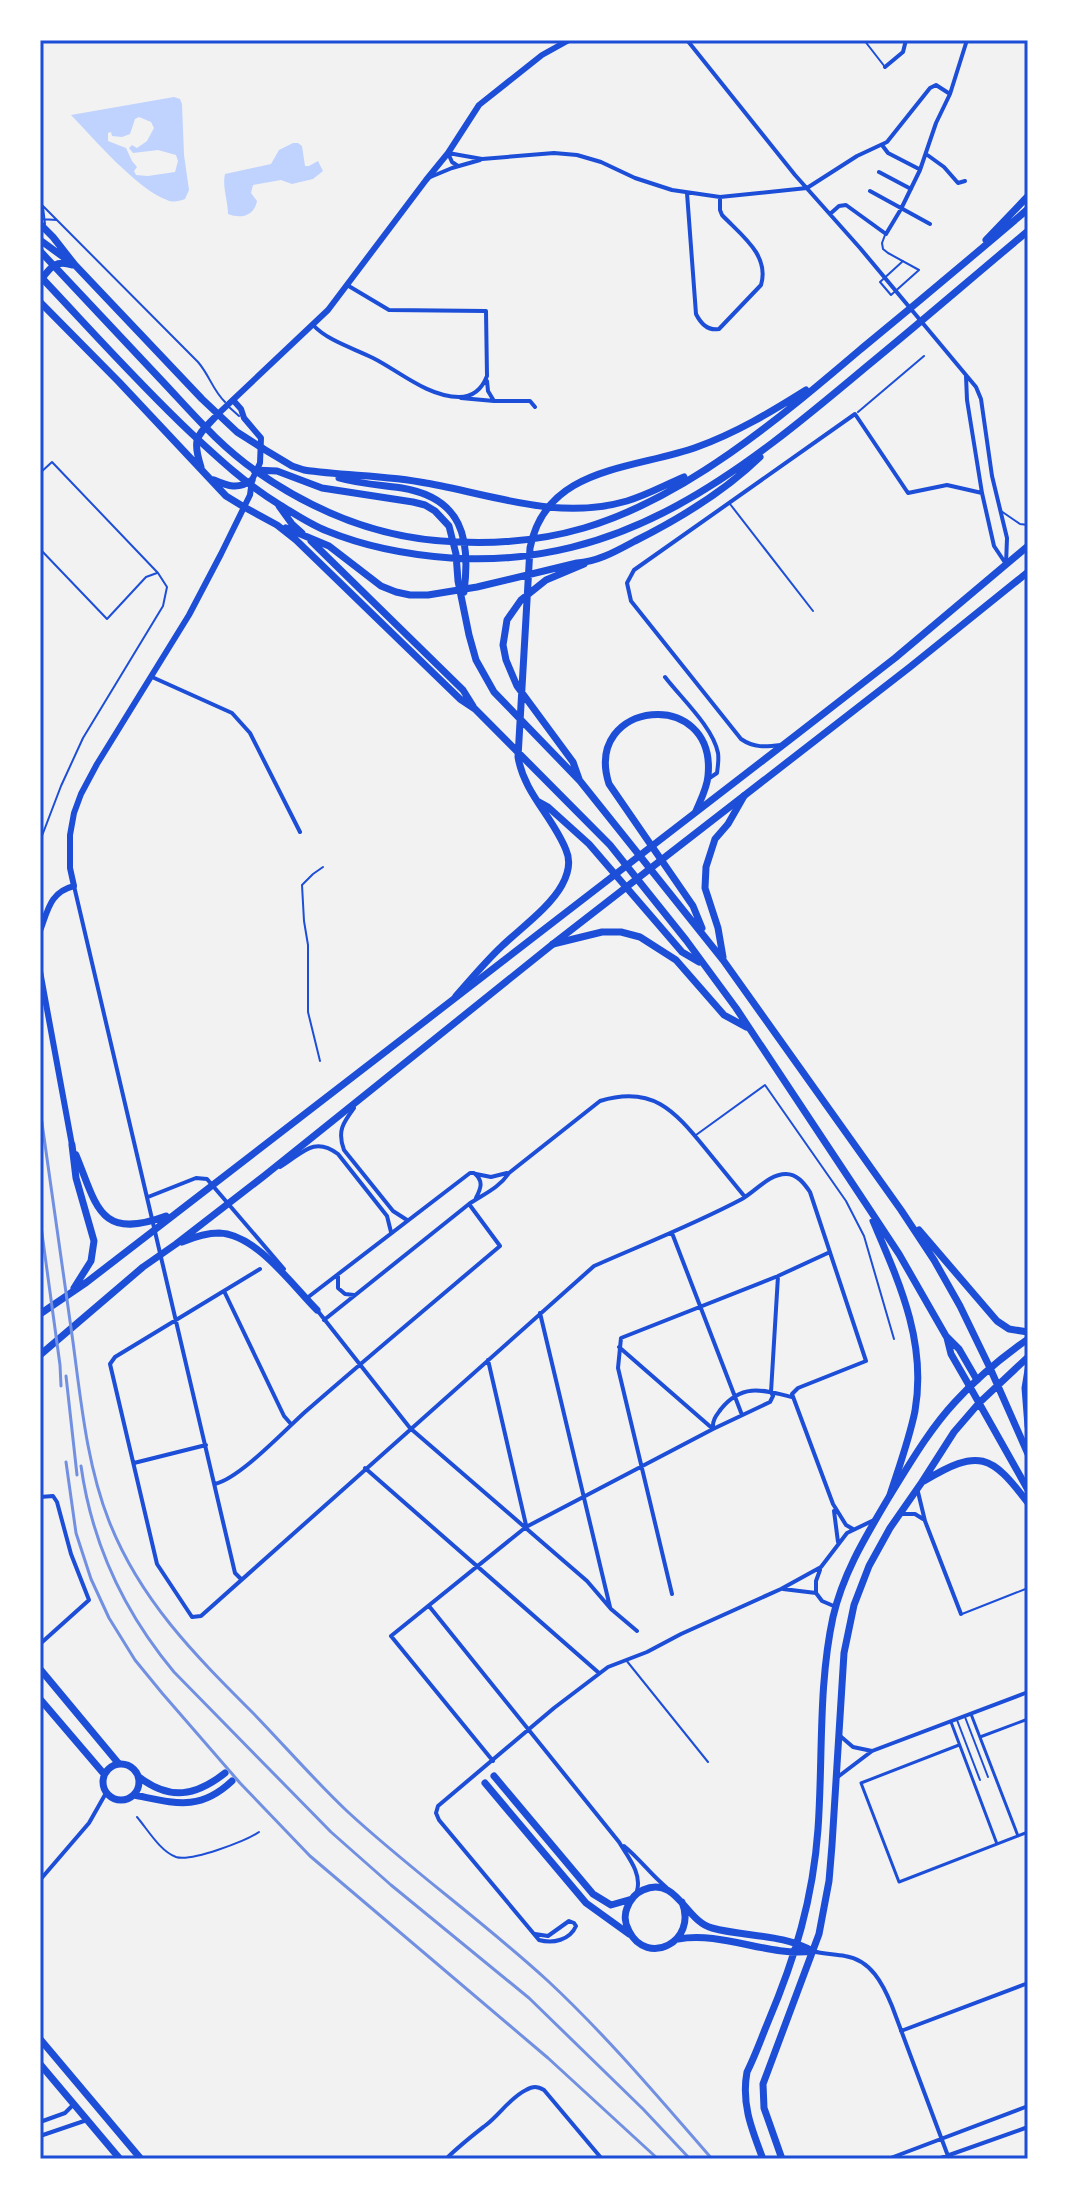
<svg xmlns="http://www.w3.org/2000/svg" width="1068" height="2199" font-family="'Crimson Pro',serif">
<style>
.water{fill:#bfd3fe;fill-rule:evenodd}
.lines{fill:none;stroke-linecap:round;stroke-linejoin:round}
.service{stroke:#1d4ed8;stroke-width:2}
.pedestrian{stroke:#1d4ed8;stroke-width:3}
.minor{stroke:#1d4ed8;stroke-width:4}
.secondary{stroke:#1d4ed8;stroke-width:6}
.primary{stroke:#1d4ed8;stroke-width:7}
.trunk{stroke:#1d4ed8;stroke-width:7}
.rail{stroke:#7290e2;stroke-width:3}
.neatline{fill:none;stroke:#1d4ed8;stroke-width:3}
</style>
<rect width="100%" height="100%" fill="#f2f2f2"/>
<path class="water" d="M174 97 180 99 182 104 184 155 189 190 185 199C179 201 173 203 167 200 137 189 94 139 71 115ZM139 117 151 122 154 128 147 141 137 148 132 145 129 148 133 153 158 150 176 155 178 161 175 172 148 176 136 175 134 171 137 167 132 161 126 148 108 141V133L111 132 112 136 122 137 130 134 135 119Z
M293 143H298L302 146 305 166H309L318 161 323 171 313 179 296 183 292 184 281 180 253 185 251 193 257 201C254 216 241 219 228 214 228 201 222 186 225 174L271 164 279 150Z"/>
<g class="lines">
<path class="service" d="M864 40 885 67
M40 203 198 362C210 376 212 389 225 402
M43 207 45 224
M40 219 57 220
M885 235 882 243 883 249 888 253 919 270 891 295 880 282 903 261
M229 407 239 416
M858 412 924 356
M40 473 52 462 158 573 167 587 163 606 83 738 61 786 40 841
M730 504 813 611
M1001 511 1020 524 1028 525
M40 549 107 619 146 577 157 573
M320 1061 308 1012V945L304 921 302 885 313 874 323 867
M696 1135 765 1085 846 1201 864 1236 894 1339
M962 1614 1028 1588
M626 1660 708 1762
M965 1717 988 1777
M957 1720 980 1780
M137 1817C148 1830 160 1851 176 1857 191 1862 246 1841 259 1832"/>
<path class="pedestrian" d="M971 1714 1018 1836
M951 1722 997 1844
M980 1737 1028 1719
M959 1745 861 1783 899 1882 1028 1832"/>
<path class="minor" d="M687 40 795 175 860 248 976 387 981 399 992 476 1007 538 1006 565
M1025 40 1028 43
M885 67 903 52 906 40
M882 145 888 153 919 169
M448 153 482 159 554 153 577 155 601 162 635 178 672 190 720 197 807 188 857 156 887 142 930 88 936 85 950 94
M448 153 452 162 458 166
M926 154 944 167 958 183 965 181
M879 172 911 189
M428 178 452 168 480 160
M870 191 930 224
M687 193 696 314C701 324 708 331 719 329L761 285C770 255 741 235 722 215L720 210V197
M830 214 839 206 846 205 886 234 901 209 920 170 936 123 950 94 967 40
M313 325C328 341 353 348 373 358 399 371 428 397 459 397 473 397 482 389 487 376L486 311 389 310 347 285
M966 376 967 400 982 493 994 546 1006 564
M461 398 494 401 488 391 487 381
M494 401H530L535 407
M152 677 232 713 250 733 300 832
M665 677C681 698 713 727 718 753 719 759 718 766 717 773L708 779
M781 745C765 747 754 748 741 739L631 601 627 583 634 570 855 414 908 493 947 485 982 493
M74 886 235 1573 241 1579
M354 1108C343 1123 337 1131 344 1150L393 1211 407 1220
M280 1167C301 1155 313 1135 338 1154L387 1216 391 1232
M476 1174 491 1177 507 1173
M148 1197 196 1178 207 1179 284 1269
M672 1233 742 1415
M260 1269 115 1357 110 1364 157 1564 192 1617 201 1616 594 1266C644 1244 695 1224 742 1199 756 1191 769 1174 786 1174 797 1174 804 1183 810 1192L866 1361 798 1388 792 1394 833 1504 846 1525 853 1529
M338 1276V1288L345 1294 354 1295
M224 1291 284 1416 291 1424
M307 1298 470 1173H474C484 1181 481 1188 476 1198
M317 1310 410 1428 587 1581 611 1609 637 1631
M540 1313 610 1607
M324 1320 469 1204C484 1194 499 1188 509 1173L600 1101C652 1085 674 1110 705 1148 719 1165 732 1181 745 1197
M619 1347 713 1429
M488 1360 526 1525
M713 1426C713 1419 716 1416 721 1409 742 1383 763 1390 792 1397
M134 1463 206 1445
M365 1468 599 1673
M215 1484C240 1478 284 1431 305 1412 369 1356 435 1301 500 1246L469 1204
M918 1492 925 1521 961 1614
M40 1497 53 1496 57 1502 71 1554 89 1600 40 1644
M834 1511 838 1542
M901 1514H915L923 1519
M783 1589 816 1593 822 1601 836 1607
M816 1592V1581L820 1570
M672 1594 618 1368 621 1338 778 1276 830 1252
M429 1606 619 1842C628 1857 642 1873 637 1891
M839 1735 853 1747 872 1751
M493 1761 391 1636 526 1527 713 1429 770 1402 773 1396 771 1392 778 1276
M839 1776 872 1751 1028 1692
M624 1846C640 1859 651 1875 666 1887
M40 1880 89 1823 106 1793
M535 1934 548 1936 569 1921 574 1923 576 1926C570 1940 553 1944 539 1940L439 1820 436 1813 438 1806 554 1708 608 1667 647 1652 681 1634 781 1589 821 1567 847 1533 874 1520
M812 1951C823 1954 834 1954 845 1956 871 1960 883 1984 892 2006L948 2156
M901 2031 1028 1983
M40 2122 65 2113 74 2104
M40 2136 87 2120
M446 2159C459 2146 472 2136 486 2125 500 2114 511 2097 526 2090 533 2086 537 2086 544 2090L602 2159
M888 2159 1028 2106
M938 2159 1028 2127"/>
<path class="secondary" d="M218 414 328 310 426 180 448 153 479 105 542 55 569 40
M40 931C48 910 50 892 74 886L70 868V835L74 813 81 794 97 764 189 615 221 554 250 495 252 480 260 463 261 438 244 418 241 409 233 400
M40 971 72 1145"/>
<path class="primary" d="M40 224 53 237 75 265 202 399 237 432 262 448
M40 240 66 259
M40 281C50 268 55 259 72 265
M40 302 119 382 226 496 244 507
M201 467C191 436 198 436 218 414
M214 480C228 486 238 490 252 480
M72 1145 76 1178 94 1241 91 1261 74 1288
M76 1155C97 1206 99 1241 166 1216
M182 1242C194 1237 206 1233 219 1233 256 1234 292 1285 317 1310
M40 1314 87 1282 796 735 895 658 1028 546
M40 1355 143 1267 176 1244 264 1176 553 944 910 667 1028 572
M990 1368 1028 1454
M1028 1370 1025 1388 1028 1426
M970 1387 1028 1490
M924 1481C979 1448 991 1454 1028 1503
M40 1669 119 1764
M40 1699 104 1774
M103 1782a18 18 0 1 1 36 0a18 18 0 1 1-36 0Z
M494 1776 593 1894 611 1905 632 1899
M139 1777C170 1801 196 1796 225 1773
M485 1783 586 1903 629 1934
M134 1795C175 1803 199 1812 232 1781
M682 1902C698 1942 647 1967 629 1931 625 1924 624 1915 627 1908 630 1900 636 1893 643 1890 677 1875 685 1921 712 1928 745 1937 784 1934 812 1951
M678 1939C723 1931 768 1957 812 1951
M40 2039 141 2159
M40 2064 120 2159
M763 2159C752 2130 741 2104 747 2072 755 2056 761 2039 768 2022 795 1958 813 1899 818 1829 823 1759 818 1686 833 1617 843 1573 866 1536 889 1497 909 1465 929 1430 955 1402 977 1378 1001 1358 1028 1339
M782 2159 764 2108 763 2084 819 1934 829 1881 832 1845 844 1653 854 1605 869 1566 890 1528 922 1482 954 1432 979 1403 1028 1357"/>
<path class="trunk" d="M986 240 1028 196
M40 251C81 295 123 339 164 383 193 414 221 447 256 471 316 513 385 540 458 542 501 544 543 540 584 528 686 498 781 417 861 349 917 303 973 256 1028 209
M40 276C90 329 138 383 191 433 219 459 247 485 280 505 295 514 311 525 327 531 366 547 410 555 451 558 624 569 742 471 866 367 921 322 974 276 1028 231
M262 448 292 466 304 470C344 476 386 475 426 483 494 495 558 521 627 501 647 495 665 485 684 477
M254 470 277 471 322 488 413 502 425 505 435 511 449 526 456 554 458 581 469 635 476 660 494 692 580 781 723 960 901 1210 934 1260 960 1306 990 1368
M339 478C360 484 381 485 402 488 462 498 471 538 464 592
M279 506 292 524 302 533
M244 507 277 525 296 540 460 699 475 709 610 845 686 940 736 1008 866 1204 899 1254 946 1336 959 1349 977 1380
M286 528 329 546 381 586 396 592 410 595H428L477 587 577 563C598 562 618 550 635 541 681 518 724 492 760 457
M311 541 463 690 473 706
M579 779 573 762 517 686 506 660 503 645 507 620 521 600 546 580 584 564
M539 802 548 807 589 844 682 952 699 962
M696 811C701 799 707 788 708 776 717 686 582 700 609 784L693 906 702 928
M553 944 602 932H621L640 937 676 960 724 1015 746 1027
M723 957 718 928 705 888 706 867 715 839 728 824 744 796
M456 996C471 979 486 961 502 946 521 928 550 907 562 885 568 874 571 861 566 850 553 817 524 793 518 757L530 548C546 466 633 470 697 447 736 433 771 412 806 390
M873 1221C899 1282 927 1342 915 1411 909 1440 899 1467 890 1495
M919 1230 997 1321 1009 1329 1028 1332
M947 1338 951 1354 970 1387"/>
<path class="rail" d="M40 1109C51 1186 62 1264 73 1342 81 1402 87 1465 109 1521 140 1600 194 1654 253 1713 285 1746 315 1781 348 1812 412 1871 484 1922 548 1981 607 2036 659 2098 712 2159
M40 1219 60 1365 61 1386
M66 1376 77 1475
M66 1462 76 1533 91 1579 109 1618 135 1660 162 1693 240 1783 310 1856 548 2058 658 2159
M81 1466C92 1544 124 1612 174 1672L331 1832 391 1885 529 1998 643 2109 690 2159"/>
</g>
<rect width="1068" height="2199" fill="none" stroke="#ffffff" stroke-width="84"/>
<rect x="42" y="42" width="984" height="2115" class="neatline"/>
</svg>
